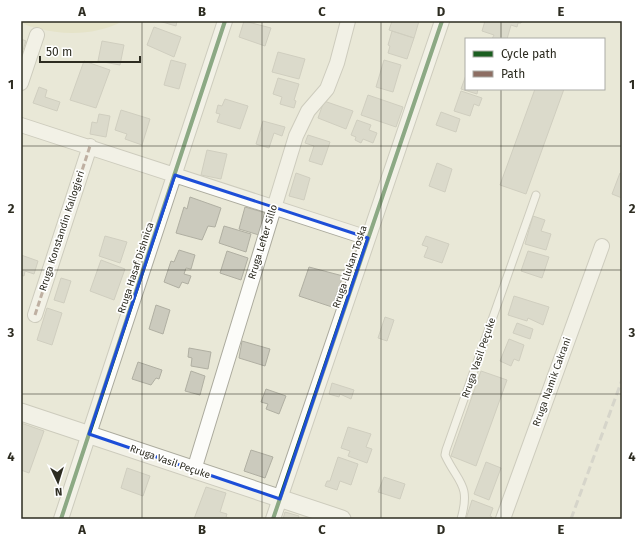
<svg xmlns="http://www.w3.org/2000/svg" width="643" height="540" font-family="'Fira Sans',sans-serif">
<style>
.green{fill:#e0deb6}
.building{fill:#cbcabd;stroke:#b0afa2}
.lines{fill:none;stroke-linecap:round;stroke-linejoin:round}
.service-casing{stroke:#abaa9d;stroke-width:9}
.minor-casing{stroke:#abaa9d;stroke-width:16}
.tertiary-casing{stroke:#abaa9d;stroke-width:19}
.service{stroke:#fcfcf9;stroke-width:7}
.minor{stroke:#fcfcf9;stroke-width:14}
.tertiary{stroke:#fcfcf9;stroke-width:17}
.rail{stroke:#bebeba;stroke-width:3;stroke-dasharray:8 4;stroke-linecap:butt}
.quiet{stroke:#8d6e63;stroke-width:3;stroke-dasharray:6 3;stroke-linecap:butt}
.cycleway-casing{stroke:#fff;stroke-width:6}
.cycleway{stroke:#1b5e20;stroke-width:4}
.marked{fill:none;stroke:#1d4ed8;stroke-width:3;stroke-linejoin:round}
.grid{fill:none;stroke:#2d2c21;stroke-width:1;stroke-opacity:0.55}
.labels{text-anchor:middle;dominant-baseline:central;stroke-width:3.5;stroke-linejoin:round;paint-order:stroke}
.street-label{font-size:10px;fill:#2d2c21;stroke:#fff}
.neatline{fill:none;stroke:#2d2c21;stroke-width:1.5}
.grid-label{font-size:13px;text-anchor:middle;font-weight:bold;fill:#2d2c21}
</style>
<rect width="100%" height="100%" fill="#e9e8d7"/>
<path class="green" d="M21 21H123C96 35 66 36 37 28 32 27 24 25 21 21Z"/>
<path class="building" d="M159 21H177L176 26Z
M244 21 271 28 265 46 239 37Z
M392 21H419L414 38 389 30Z
M485 21H522L521 23H518L517 27 511 25 507 39H492L494 35 482 31Z
M154 27 181 37 174 57 147 45Z
M392 31 414 38 407 59 388 53 390 46 388 45Z
M21 39 26 41 21 56Z
M102 41 124 45 120 65 98 61Z
M278 52 305 59 299 79 272 72Z
M171 60 186 64 179 89 164 85Z
M384 60 401 65 393 92 376 87Z
M84 61 110 70 96 108 70 100Z
M466 75V89H478L477 94 461 89Z
M278 78 299 84 294 100 296 101 294 108 280 104 282 97 273 94Z
M39 87 47 90 45 97 60 102 57 111 33 103Z
M535 89H564L526 194 500 185Z
M461 91 482 98 479 106 474 104 470 116 454 111Z
M368 95 403 107 396 127 361 115Z
M225 99 248 106 240 129 217 122 220 114 216 113 218 105 222 106Z
M324 101 353 111 346 129 318 118Z
M121 110 150 119 142 145 125 139 127 134 115 130Z
M441 112 460 119 456 132 436 125Z
M99 114 110 116 106 137 90 134 92 122 97 123Z
M357 120 371 125 369 130 377 133 373 143 363 139 361 143 355 140 356 137 351 135Z
M263 121 285 127 282 136 274 133 269 148 256 144Z
M308 135 330 142 322 165 309 161 314 146 305 143Z
M207 150 227 154 221 179 201 175Z
M437 163 452 169 445 192 429 186Z
M296 173 310 178 304 200 289 196Z
M620 173 622 174V198L612 194Z
M190 197 221 208 215 227 208 226 202 240 176 233 184 207 187 209Z
M245 207 266 213 259 235 239 229Z
M533 216 545 220 541 231 551 234 546 250 525 244Z
M224 226 251 234 246 252 219 243Z
M105 236 127 242 120 263 99 256Z
M426 236 449 244 442 263 424 257 428 247 422 245Z
M179 250 195 255 191 269 186 268 184 274 191 276 188 284 182 282 179 288 164 282 171 261 174 262Z
M227 251 248 258 241 280 220 273Z
M528 251 549 257 542 278 521 271Z
M21 255 38 261 34 274 25 271 24 276 21 275Z
M101 260 125 269 114 300 90 291Z
M309 267 343 276 332 307 299 296Z
M61 278 71 281 64 303 54 300Z
M514 296 549 307 543 325 528 318 527 321 508 315Z
M156 305 170 310 163 334 149 329Z
M47 308 62 313 52 345 37 340Z
M385 317 394 320 387 341 378 338Z
M517 323 533 329 530 339 513 333Z
M509 339 524 345 519 361 514 359 511 366 500 361Z
M242 341 270 349 265 366 239 358Z
M189 348 211 352 208 369 191 366 192 358 188 357Z
M138 362 162 370 159 379 156 378 151 385 132 379Z
M191 371 205 376 200 395 185 391Z
M481 371 507 380 476 466 451 456Z
M332 383 354 390 351 399 340 394 339 397 329 394Z
M266 389 286 396 279 414 266 409 268 404 261 402Z
M21 423 44 431 29 473 21 470Z
M348 427 371 434 366 447 372 449 367 463 348 456 350 451 341 448Z
M251 450 273 457 265 478 244 471Z
M338 457 358 464 351 485 340 481 337 490 325 486 327 481H330Z
M486 462 501 468 489 500 474 494Z
M127 468 150 476 143 496 121 488Z
M384 477 405 484 400 499 378 492Z
M206 487 226 493 220 512 227 514 226 517 232 519H194Z
M472 500 493 508 490 516 492 517 491 519H466Z
M285 512 299 516 298 519H283Z"/>
<g class="lines">
<g class="service-casing">
<path id="service" d="M461 519C471 484 458 483 445 455L446 450 536 195"/>
</g>
<g class="minor-casing">
<path id="minor" d="M21 83 37 35
M21 125 368 238
M35 315 90 146
M194 470 296 136 308 111 327 89 337 63 348 21
M61 519 225 21
M273 519 442 21
M503 519 602 246"/>
</g>
<g class="tertiary-casing">
<path id="tertiary" d="M21 412 342 519"/>
</g>
<use href="#service" class="service"/>
<use href="#minor" class="minor"/>
<use href="#tertiary" class="tertiary"/>
<path class="rail" d="M571 519 622 380"/>
<path class="quiet" d="M35 315 90 146"/>
<g class="cycleway-casing">
<path id="cycleway" d="M61 519 225 21
M273 519 442 21"/>
</g>
<use href="#cycleway" class="cycleway"/>
</g>
<path d="M0 0H643V540H0ZM175 175 368 238 280 499 89 434Z" fill="#e9e8d7" fill-opacity=".55" fill-rule="evenodd"/>
<path class="marked" d="M175 175 368 238 280 499 89 434Z"/>
<path class="grid" d="M142 21V519M262 21V519M381 21V519M501 21V39M501 89V519M21 146H622M21 270H622M21 394H622"/>
<g class="labels">
<g class="street-label">
<text transform="translate(62 231) rotate(-72)">Rruga Konstandin Kallogjeri</text>
<text transform="translate(263 242) rotate(-73)">Rruga Lefter Sillo</text>
<text transform="translate(350 267) rotate(-71)">Rruga Llukan Toska</text>
<text transform="translate(136 268) rotate(-72)">Rruga Hasaf Dishnica</text>
<text transform="translate(479 358) rotate(-71)">Rruga Vasil Peçuke</text>
<text transform="translate(552 382) rotate(-70)">Rruga Namik Cakrani</text>
<text transform="translate(170 462) rotate(19)">Rruga Vasil Peçuke</text>
</g>
</g>
<rect width="643" height="540" fill="none" stroke="#ffffff" stroke-width="44"/>
<rect x="465" y="38" width="140" height="52" fill="#ffffff" stroke="#ababa6"/>
<rect x="473" y="51" width="20" height="6" fill="#1b5e20" stroke="#ababa6"/>
<text x="501" y="58" font-size="12" fill="#2d2c21">Cycle path</text>
<rect x="473" y="71" width="20" height="6" fill="#8d6e63" stroke="#ababa6"/>
<text x="501" y="78" font-size="12" fill="#2d2c21">Path</text>
<g transform="translate(58 482) rotate(176)" stroke="#ffffff" stroke-width="3" paint-order="stroke">
<path d="M0-3L7 15L0 10L-7 15Z" fill="#2d2c21"/>
<text y="-6" font-size="11" font-weight="bold" text-anchor="middle" fill="#2d2c21">N</text>
</g>
<path d="M40 56v6h100v-6" fill="none" stroke="#2d2c21" stroke-width="2"/>
<text x="46" y="56" font-size="12" fill="#2d2c21" stroke="#ffffff" stroke-width="3" paint-order="stroke">50 m</text>
<rect x="22" y="22" width="599" height="496" class="neatline"/>
<g class="grid-label">
<text x="82" y="16">A</text>
<text x="202" y="16">B</text>
<text x="322" y="16">C</text>
<text x="441" y="16">D</text>
<text x="561" y="16">E</text>
<text x="11" y="89">1</text>
<text x="632" y="89">1</text>
<text x="11" y="213">2</text>
<text x="632" y="213">2</text>
<text x="11" y="337">3</text>
<text x="632" y="337">3</text>
<text x="11" y="461">4</text>
<text x="632" y="461">4</text>
<text x="82" y="534">A</text>
<text x="202" y="534">B</text>
<text x="322" y="534">C</text>
<text x="441" y="534">D</text>
<text x="561" y="534">E</text>
</g>
</svg>
